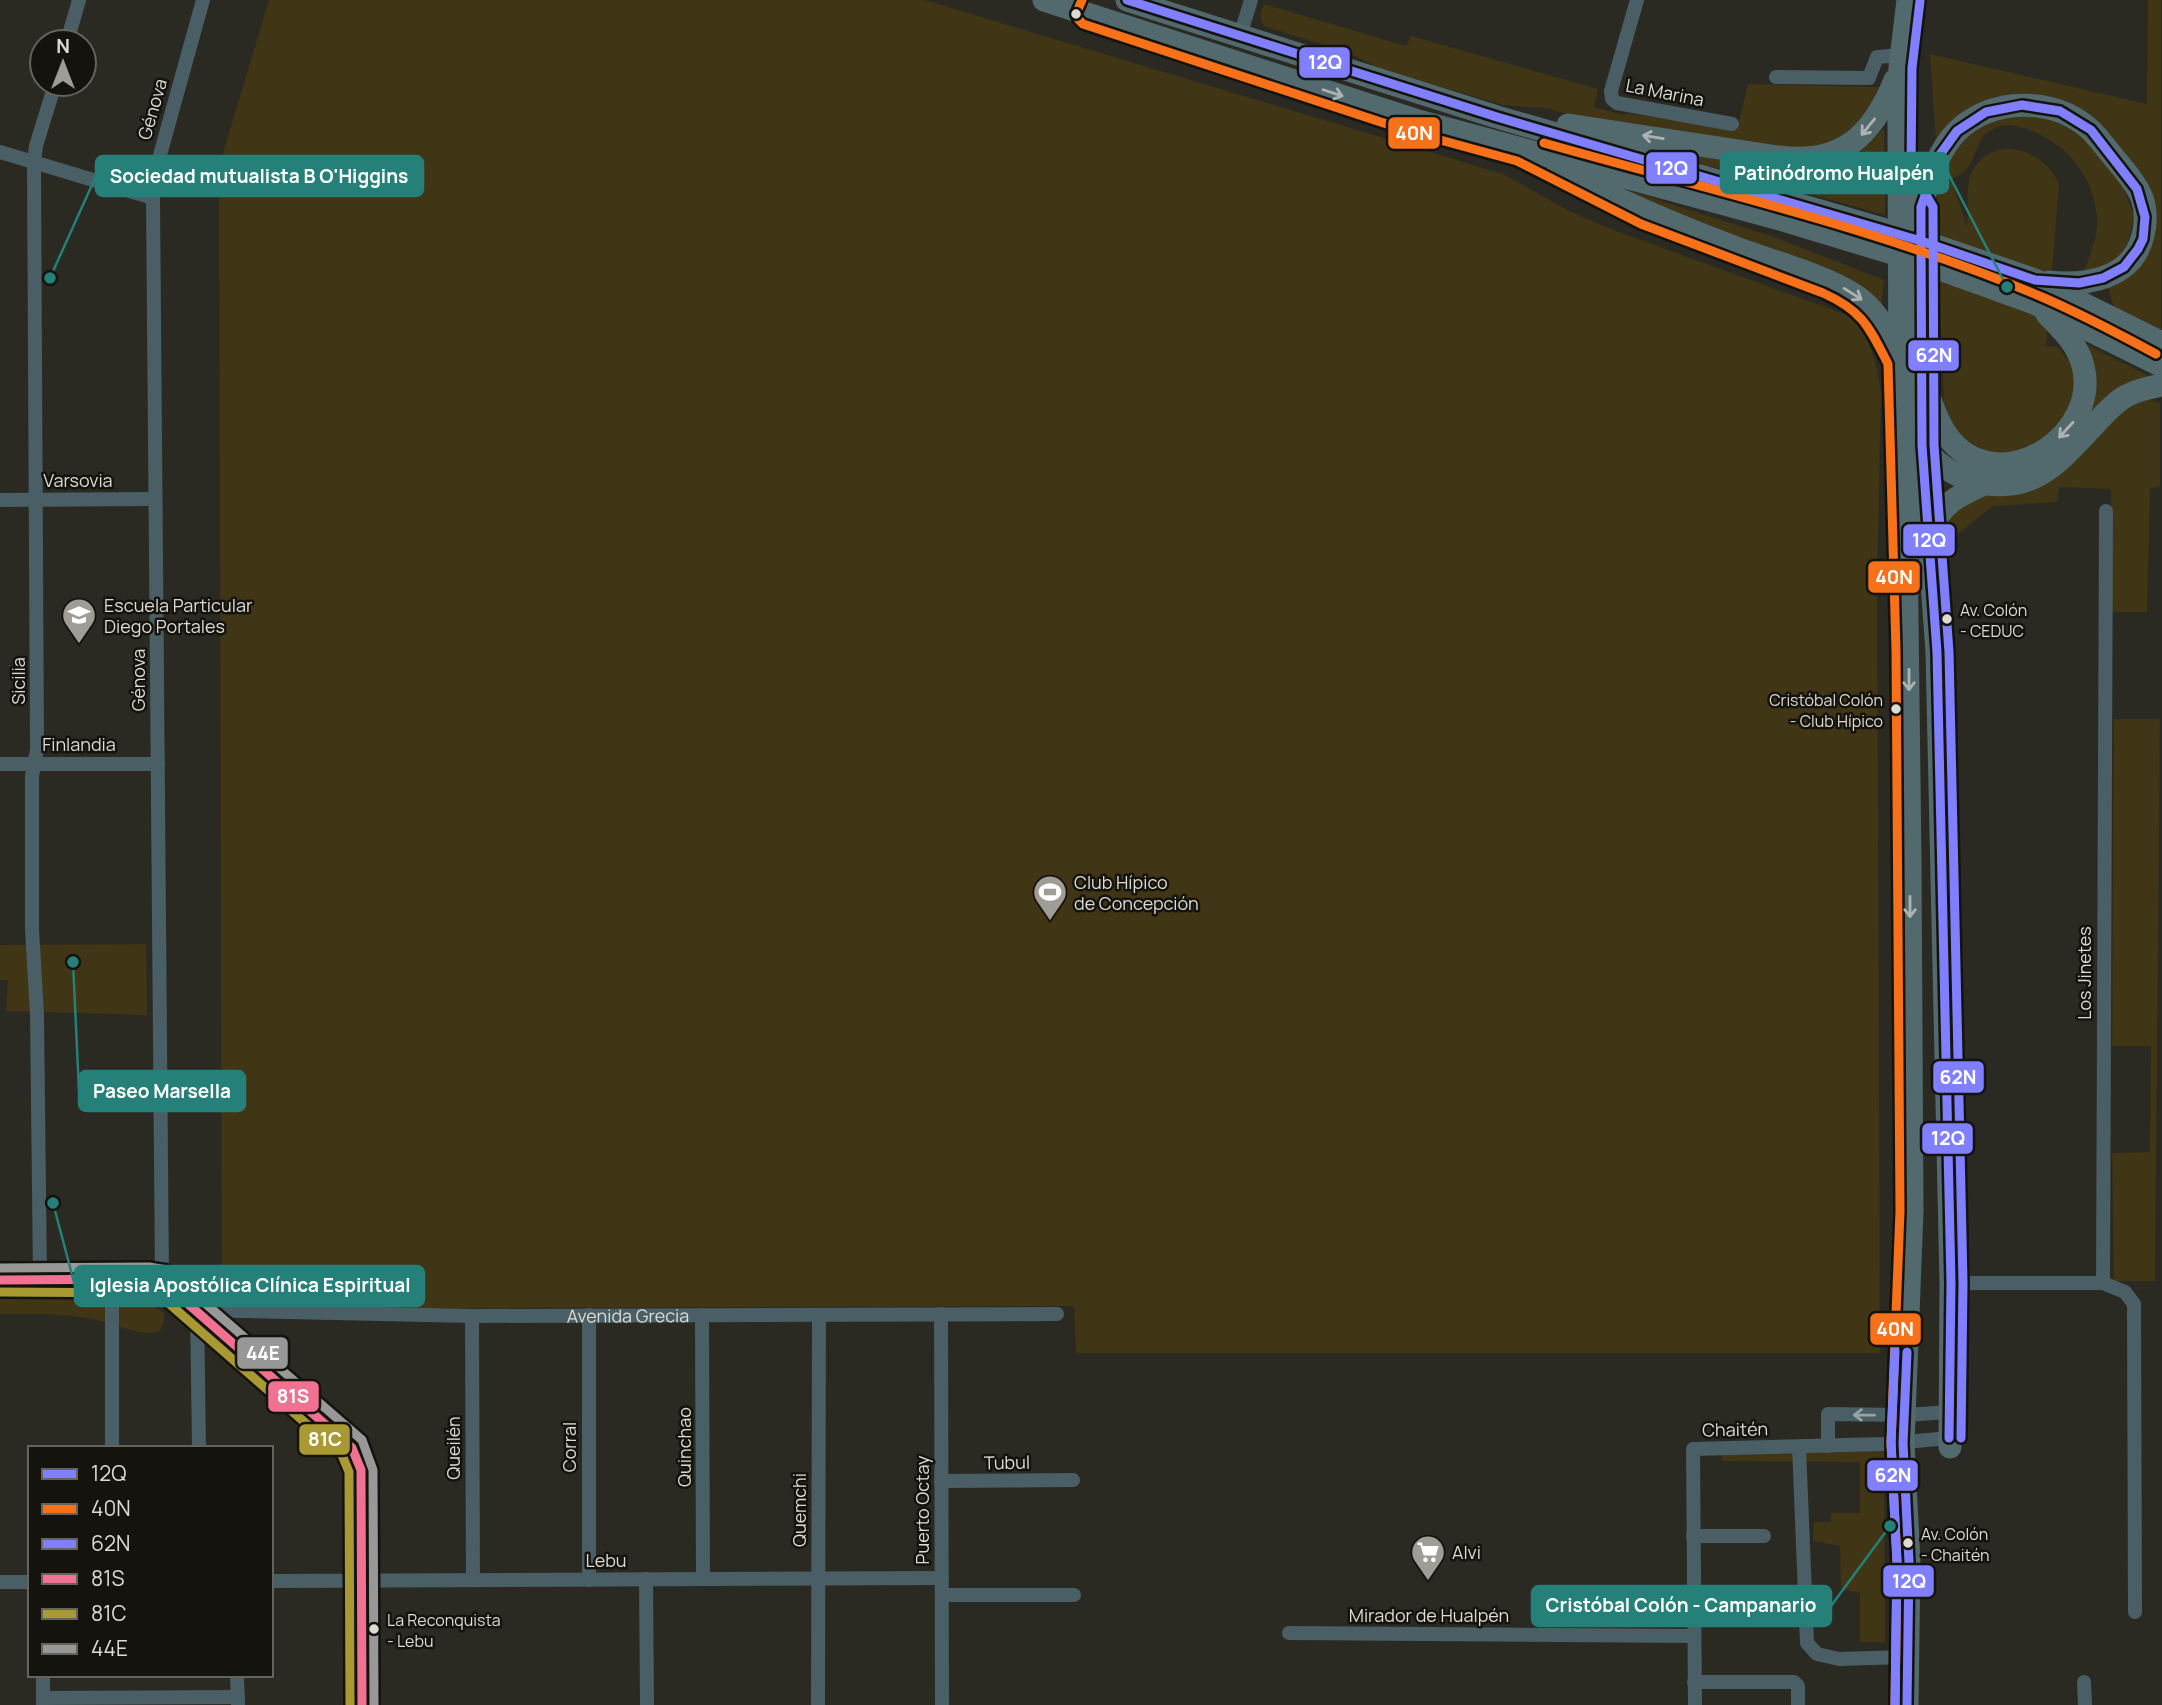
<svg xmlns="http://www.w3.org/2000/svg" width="2162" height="1705" font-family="Manrope,sans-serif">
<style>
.green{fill:#403515}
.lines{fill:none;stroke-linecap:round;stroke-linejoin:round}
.street{stroke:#495f65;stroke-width:14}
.secondary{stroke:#49686f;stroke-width:21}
.primary{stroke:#526a6e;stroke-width:23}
.bus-1-casing{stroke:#15130e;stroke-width:14}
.bus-2-casing{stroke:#15130e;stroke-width:14}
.bus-3-casing{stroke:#15130e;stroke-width:14}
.bus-4-casing{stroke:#15130e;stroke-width:14}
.bus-5-casing{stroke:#15130e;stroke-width:14}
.bus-6-casing{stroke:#15130e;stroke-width:14}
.bus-1{stroke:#8080ff;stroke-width:9}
.bus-2{stroke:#f6711a;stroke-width:9}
.bus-3{stroke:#8080ff;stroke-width:9}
.bus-4{stroke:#f17193;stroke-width:9}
.bus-5{stroke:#a89932;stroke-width:9}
.bus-6{stroke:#989898;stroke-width:9}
.oneway{stroke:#adb3b0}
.oneway2{stroke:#9ba3a2}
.bus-dot{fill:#dedbd4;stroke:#15130e;stroke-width:2.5}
.labels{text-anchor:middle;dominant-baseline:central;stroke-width:5;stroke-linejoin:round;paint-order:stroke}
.bus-label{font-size:16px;fill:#dedbd4;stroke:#15130e;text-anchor:start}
.street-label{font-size:18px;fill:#dedbd4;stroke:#15130e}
.poi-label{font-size:18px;fill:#dedbd4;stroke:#15130e;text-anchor:start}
.leader{fill:none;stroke:#248078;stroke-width:2.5}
.callout-dot{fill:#248078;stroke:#15130e;stroke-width:2.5}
.callout{fill:#248078;stroke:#248078;stroke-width:2.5}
.callout-label{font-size:19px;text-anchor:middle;font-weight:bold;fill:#fff}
.line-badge{stroke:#15130e;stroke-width:2.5}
.badge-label{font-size:19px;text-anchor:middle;font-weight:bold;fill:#fff}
</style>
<rect width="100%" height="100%" fill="#2a2922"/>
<path class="green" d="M269 0H925L1503 174 1569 211 1616 231 1847 315C1871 335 1877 363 1881 393L1877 580 1880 1353H1076L1074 1306 222 1309 219 166Z
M2148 0H2161V334L2114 308 2108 288 2152 216 2088 118 2025 96H1997L1967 109 1951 123 1936 142 1930 54 2147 104Z
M1264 4 1406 46 1411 36 1598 89 1594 107 1620 114H1632L1737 130 1748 84 1879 87 1869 113 1838 143 1798 149 1584 118 1544 108 1503 105 1380 69 1349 53 1264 26 1260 16Z
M2046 114 2082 133 2121 182 2134 216 2127 247 2117 264 2083 274C2089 256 2099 236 2097 217 2093 174 2066 143 2027 129 2016 126 2006 123 1995 128 1975 136 1978 158 1965 171 1961 174 1955 177 1951 179L1967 226C1969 211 1965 186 1972 172 1992 133 2044 148 2059 184L2046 346 2058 347 2079 374 2074 403 2054 431 2029 450 1990 454 1957 434 1944 405 1936 204 1939 178 1947 159 1985 119Z
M1884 128 1885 215 1631 144 1823 166C1852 160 1864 149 1884 128Z
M1618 187 1777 238 1884 280 1881 307 1676 216Z
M2088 345 2149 376C2122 381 2107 394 2089 413 2098 388 2095 370 2088 345Z
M2148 399 2160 403V487L2150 488 2147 612H2112L2111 489 2059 487 2057 502 1993 506 1933 554 1946 518 2125 406Z
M2114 719H2160L2155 1281H2114L2112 1153 2150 1152 2151 1046H2112Z
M146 944 147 1015 6 1011 8 980H0V945Z
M0 1290H84L140 1297 164 1313V1322L160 1331C145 1336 132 1330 118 1326 77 1312 42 1314 0 1314Z
M1884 1446 1885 1642H1860V1593L1841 1589 1840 1546 1813 1541 1814 1522H1831V1513H1860V1462L1722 1461 1721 1447Z"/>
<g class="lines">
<g class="street">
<path d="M1637 0 1611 91 1612 99 1617 103 1732 124"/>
<path d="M1240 36 1251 0"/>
<path d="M67 42 79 0"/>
<path d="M1776 77 1869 78 1877 57 1901 55"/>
<path d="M0 152 153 198"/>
<path d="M0 500 155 499"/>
<path d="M0 764H158"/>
<path d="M40 1279 37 1015 32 929V776L37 750 34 162 36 146 55 84"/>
<path d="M162 1281 153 198 160 155 203 0"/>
<path d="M1951 1283H2103L2125 1292 2134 1304 2135 1612"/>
<path d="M2103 1283 2106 511"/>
<path d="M941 1314 942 1705"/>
<path d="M589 1315V1580"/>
<path d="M702 1315 703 1579"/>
<path d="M472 1316 473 1580"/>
<path d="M1828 1446V1414L1906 1415 1950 1412"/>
<path d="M1799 1447 1807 1643 1817 1654 1839 1659 1906 1657"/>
<path d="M112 1448V1279"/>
<path id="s1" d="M199 1448 197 1310 472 1316 1057 1314"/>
<path d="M941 1481 1073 1480"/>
<path d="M1693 1536H1764"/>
<path d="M646 1579 647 1705"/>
<path d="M271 1581 942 1578"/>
<path d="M0 1582H30"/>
<path d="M942 1595H1074"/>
<path d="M1694 1609 1759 1608"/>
<path d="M1289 1633 1694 1636"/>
<path d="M43 1675V1705"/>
<path d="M237 1675 238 1705"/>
<path d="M1694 1682H1794L1798 1686V1705"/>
<path d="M2084 1682 2085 1705"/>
<path d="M43 1698 238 1697"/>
<path d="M818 1705 819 1315"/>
<path d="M1695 1705 1693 1449 1883 1444 1949 1438"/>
</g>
<path class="secondary" d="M0 1280 149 1279 162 1281 352 1448 361 1470 362 1705"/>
<path class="primary" d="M1044 0 1415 120 1783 220 1912 259 2034 303 2162 366
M1127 0 1497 117 1910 237 2035 280 2162 343
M1568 125 1778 157C1841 165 1872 137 1895 80
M1558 170C1617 200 1677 226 1739 249 1774 262 1823 275 1853 294 1875 308 1888 330 1897 353
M1899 173 1921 207 1922 445 1937 652 1951 1283 1950 1447
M1921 207C1928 183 1935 159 1951 138 1981 100 2043 95 2082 123 2094 131 2102 143 2111 154 2122 168 2135 181 2142 198 2146 210 2146 223 2143 235 2133 279 2087 286 2048 282
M1927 391C1934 410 1941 433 1957 447 2010 495 2100 432 2083 366 2078 345 2062 329 2047 314
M1918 440C1932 461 1953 477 1978 482 2034 495 2060 461 2095 424 2104 414 2114 403 2126 396 2137 390 2150 387 2162 385
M1929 533C1941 504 1957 496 1984 484
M1907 1705 1909 1562 1903 1443 1912 1211 1910 862 1906 537 1900 420 1899 121 1900 67 1908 0"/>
<g class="bus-1-casing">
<path id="bus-1" d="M1127 0 1497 117 1921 241
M2022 105 2060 111 2091 130 2137 189 2145 217 2143 239 2138 249 2124 267 2103 278 2079 283 2035 280 1921 241V207L1939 156 1957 131 1986 112Z
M1921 241 1922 445 1937 652 1951 1283 1949 1438
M1907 1352 1903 1443 1909 1562 1907 1705"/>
</g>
<g class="bus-2-casing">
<path id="bus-2" d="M1082 0 1076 14 1078 19 1083 24 1411 132 1517 161 1641 224 1823 293C1863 311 1869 327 1888 364L1896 650 1900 1211 1891 1443 1897 1562 1895 1705
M1544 143C1710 190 1882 229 2042 297 2081 314 2119 334 2156 354"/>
</g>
<g class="bus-3-casing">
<path id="bus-3" d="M1920 1 1912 68 1911 169 1933 207 1934 445 1949 652 1963 1283 1961 1438
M1895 1705 1897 1562 1891 1442 1895 1351"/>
</g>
<g class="bus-4-casing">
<path id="bus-4" d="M0 1280 149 1279 162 1281 352 1448 361 1470 362 1705"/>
</g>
<g class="bus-5-casing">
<path id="bus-5" d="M0 1292 157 1293 342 1455 349 1472 350 1705"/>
</g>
<g class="bus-6-casing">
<path id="bus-6" d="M0 1268 149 1267 167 1270 362 1440 373 1470 374 1705"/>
</g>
<use href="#bus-1" class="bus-1"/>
<use href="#bus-2" class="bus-2"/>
<use href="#bus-3" class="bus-3"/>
<use href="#bus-4" class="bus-4"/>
<use href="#bus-5" class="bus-5"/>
<use href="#bus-6" class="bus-6"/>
</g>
<defs><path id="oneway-shaft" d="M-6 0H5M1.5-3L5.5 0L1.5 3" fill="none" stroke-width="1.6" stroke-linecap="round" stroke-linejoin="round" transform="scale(1.75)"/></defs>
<g class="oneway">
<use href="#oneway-shaft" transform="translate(1333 93) rotate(18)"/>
<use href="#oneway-shaft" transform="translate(1868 127) rotate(129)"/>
<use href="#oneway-shaft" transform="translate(1653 137) rotate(-171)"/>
<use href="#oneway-shaft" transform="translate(1853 294) rotate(32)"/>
<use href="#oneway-shaft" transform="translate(2066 430) rotate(132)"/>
<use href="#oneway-shaft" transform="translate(1909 680) rotate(90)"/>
<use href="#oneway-shaft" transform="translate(1910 907) rotate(90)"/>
</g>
<use class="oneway2" href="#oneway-shaft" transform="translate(1864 1415) rotate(-179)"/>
<defs>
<g id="school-pin" transform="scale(1.75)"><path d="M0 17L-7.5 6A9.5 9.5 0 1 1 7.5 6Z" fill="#9f9d96" stroke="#15130e"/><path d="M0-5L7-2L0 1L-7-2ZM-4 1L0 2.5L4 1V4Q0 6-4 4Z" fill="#fff"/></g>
<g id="stadium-pin" transform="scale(1.75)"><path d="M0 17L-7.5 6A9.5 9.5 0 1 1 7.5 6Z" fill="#9f9d96" stroke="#15130e"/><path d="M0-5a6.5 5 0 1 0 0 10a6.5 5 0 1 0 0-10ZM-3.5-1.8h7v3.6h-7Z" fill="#fff"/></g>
<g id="supermarket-pin" transform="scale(1.75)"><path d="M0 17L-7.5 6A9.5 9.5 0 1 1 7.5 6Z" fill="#9f9d96" stroke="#15130e"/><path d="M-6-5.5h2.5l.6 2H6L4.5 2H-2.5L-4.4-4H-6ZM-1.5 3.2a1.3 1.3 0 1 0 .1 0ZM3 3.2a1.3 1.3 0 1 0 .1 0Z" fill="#fff"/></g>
</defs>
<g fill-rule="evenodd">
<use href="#school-pin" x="79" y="615"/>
<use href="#stadium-pin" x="1050" y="892"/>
<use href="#supermarket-pin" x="1428" y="1552"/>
</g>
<g class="bus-dot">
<circle cx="1076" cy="14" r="6"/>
<circle cx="1947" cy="619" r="6"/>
<circle cx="1896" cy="709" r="6"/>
<circle cx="1908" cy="1543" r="6"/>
<circle cx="374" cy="1629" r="6"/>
</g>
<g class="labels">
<g class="bus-label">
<text x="1960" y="610">Av. Colón<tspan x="1960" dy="21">- CEDUC</tspan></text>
<text x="1883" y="700" text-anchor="end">Cristóbal Colón<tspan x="1883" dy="21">- Club Hípico</tspan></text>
<text x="1921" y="1534">Av. Colón<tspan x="1921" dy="21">- Chaitén</tspan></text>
<text x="387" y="1620">La Reconquista<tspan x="387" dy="21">- Lebu</tspan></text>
</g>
<g class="street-label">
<text transform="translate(1665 92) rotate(11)">La Marina</text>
<text transform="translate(152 109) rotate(-74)">Génova</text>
<text x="78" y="480">Varsovia</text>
<text transform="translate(138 680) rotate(-90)">Génova</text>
<text transform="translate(18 681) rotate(-90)">Sicilia</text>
<text x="79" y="744">Finlandia</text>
<text transform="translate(2084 973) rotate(-90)">Los Jinetes</text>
<text stroke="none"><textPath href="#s1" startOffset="569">Avenida Grecia</textPath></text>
<text transform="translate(1735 1429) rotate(-1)">Chaitén</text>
<text transform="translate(569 1447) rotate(-90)">Corral</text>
<text transform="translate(684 1447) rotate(-90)">Quinchao</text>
<text transform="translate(453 1448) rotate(-90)">Queilén</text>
<text transform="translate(1007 1462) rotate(-1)">Tubul</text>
<text transform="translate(799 1510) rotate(-90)">Quemchi</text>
<text transform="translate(922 1510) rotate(-90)">Puerto Octay</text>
<text x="606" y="1560">Lebu</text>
<text x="1429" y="1615">Mirador de Hualpén</text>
</g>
<g class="poi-label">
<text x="104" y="605">Escuela Particular<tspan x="104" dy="21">Diego Portales</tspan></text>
<text x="1074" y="882">Club Hípico<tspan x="1074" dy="21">de Concepción</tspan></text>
<text x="1452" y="1552">Alvi</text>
</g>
</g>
<path class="leader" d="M2007 287L1948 173M50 278L96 176M73 962L79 1091M53 1203L75 1286M1890 1526L1831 1606"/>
<g class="callout-dot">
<circle cx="2007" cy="287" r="7"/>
<circle cx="50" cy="278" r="7"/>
<circle cx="73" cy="962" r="7"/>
<circle cx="53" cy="1203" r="7"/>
<circle cx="1890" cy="1526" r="7"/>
</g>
<g class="callout">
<rect x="1721" y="153" width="227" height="40" rx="7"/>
<rect x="96" y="156" width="327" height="40" rx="7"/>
<rect x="79" y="1071" width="166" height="40" rx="7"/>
<rect x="75" y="1266" width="349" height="40" rx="7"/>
<rect x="1532" y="1586" width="299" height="40" rx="7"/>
</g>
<g class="callout-label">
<text x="1834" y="180">Patinódromo Hualpén</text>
<text x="259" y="183">Sociedad mutualista B O'Higgins</text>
<text x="162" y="1098">Paseo Marsella</text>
<text x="250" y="1292">Iglesia Apostólica Clínica Espiritual</text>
<text x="1681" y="1612">Cristóbal Colón - Campanario</text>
</g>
<g class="line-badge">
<rect x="1298" y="46" width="53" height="33" rx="7" fill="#8080ff"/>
<rect x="1387" y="116" width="54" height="34" rx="7" fill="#f6711a"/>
<rect x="1645" y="151" width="53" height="34" rx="7" fill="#8080ff"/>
<rect x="1907" y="339" width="53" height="33" rx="7" fill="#8080ff"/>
<rect x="1902" y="523" width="54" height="34" rx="7" fill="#8080ff"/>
<rect x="1867" y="560" width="54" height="34" rx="7" fill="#f6711a"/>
<rect x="1932" y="1060" width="53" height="34" rx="7" fill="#8080ff"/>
<rect x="1921" y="1122" width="53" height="33" rx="7" fill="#8080ff"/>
<rect x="1869" y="1312" width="53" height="34" rx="7" fill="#f6711a"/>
<rect x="236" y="1336" width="53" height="34" rx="7" fill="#989898"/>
<rect x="267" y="1380" width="53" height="33" rx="7" fill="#f17193"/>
<rect x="298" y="1423" width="53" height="33" rx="7" fill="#a89932"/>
<rect x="1866" y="1459" width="53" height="33" rx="7" fill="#8080ff"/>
<rect x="1882" y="1564" width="53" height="34" rx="7" fill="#8080ff"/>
</g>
<g class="badge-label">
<text x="1325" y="69">12Q</text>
<text x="1414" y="140">40N</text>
<text x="1671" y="175">12Q</text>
<text x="1934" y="362">62N</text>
<text x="1929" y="547">12Q</text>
<text x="1894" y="584">40N</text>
<text x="1958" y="1084">62N</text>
<text x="1948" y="1145">12Q</text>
<text x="1895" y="1336">40N</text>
<text x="263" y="1360">44E</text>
<text x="293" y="1403">81S</text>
<text x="325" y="1446">81C</text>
<text x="1893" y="1482">62N</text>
<text x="1909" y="1588">12Q</text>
</g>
<rect x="28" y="1446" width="245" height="231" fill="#15130e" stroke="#65635d" stroke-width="2"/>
<rect x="42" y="1469" width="35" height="10" fill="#8080ff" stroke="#65635d" stroke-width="2"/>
<text x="91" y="1481" font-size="21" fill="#dedbd4">12Q</text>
<rect x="42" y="1504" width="35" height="10" fill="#f6711a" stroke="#65635d" stroke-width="2"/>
<text x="91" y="1516" font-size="21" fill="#dedbd4">40N</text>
<rect x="42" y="1539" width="35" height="10" fill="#8080ff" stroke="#65635d" stroke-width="2"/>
<text x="91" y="1551" font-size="21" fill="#dedbd4">62N</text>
<rect x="42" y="1574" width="35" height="10" fill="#f17193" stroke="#65635d" stroke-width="2"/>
<text x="91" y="1586" font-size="21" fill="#dedbd4">81S</text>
<rect x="42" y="1609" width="35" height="10" fill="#a89932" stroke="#65635d" stroke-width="2"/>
<text x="91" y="1621" font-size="21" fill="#dedbd4">81C</text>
<rect x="42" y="1644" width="35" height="10" fill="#989898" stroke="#65635d" stroke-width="2"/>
<text x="91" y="1656" font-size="21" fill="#dedbd4">44E</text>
<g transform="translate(63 63)"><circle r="33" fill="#15130e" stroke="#65635d" stroke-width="2"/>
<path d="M0-5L12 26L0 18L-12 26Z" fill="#9f9d96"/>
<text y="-10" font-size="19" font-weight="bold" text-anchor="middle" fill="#dedbd4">N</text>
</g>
</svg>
